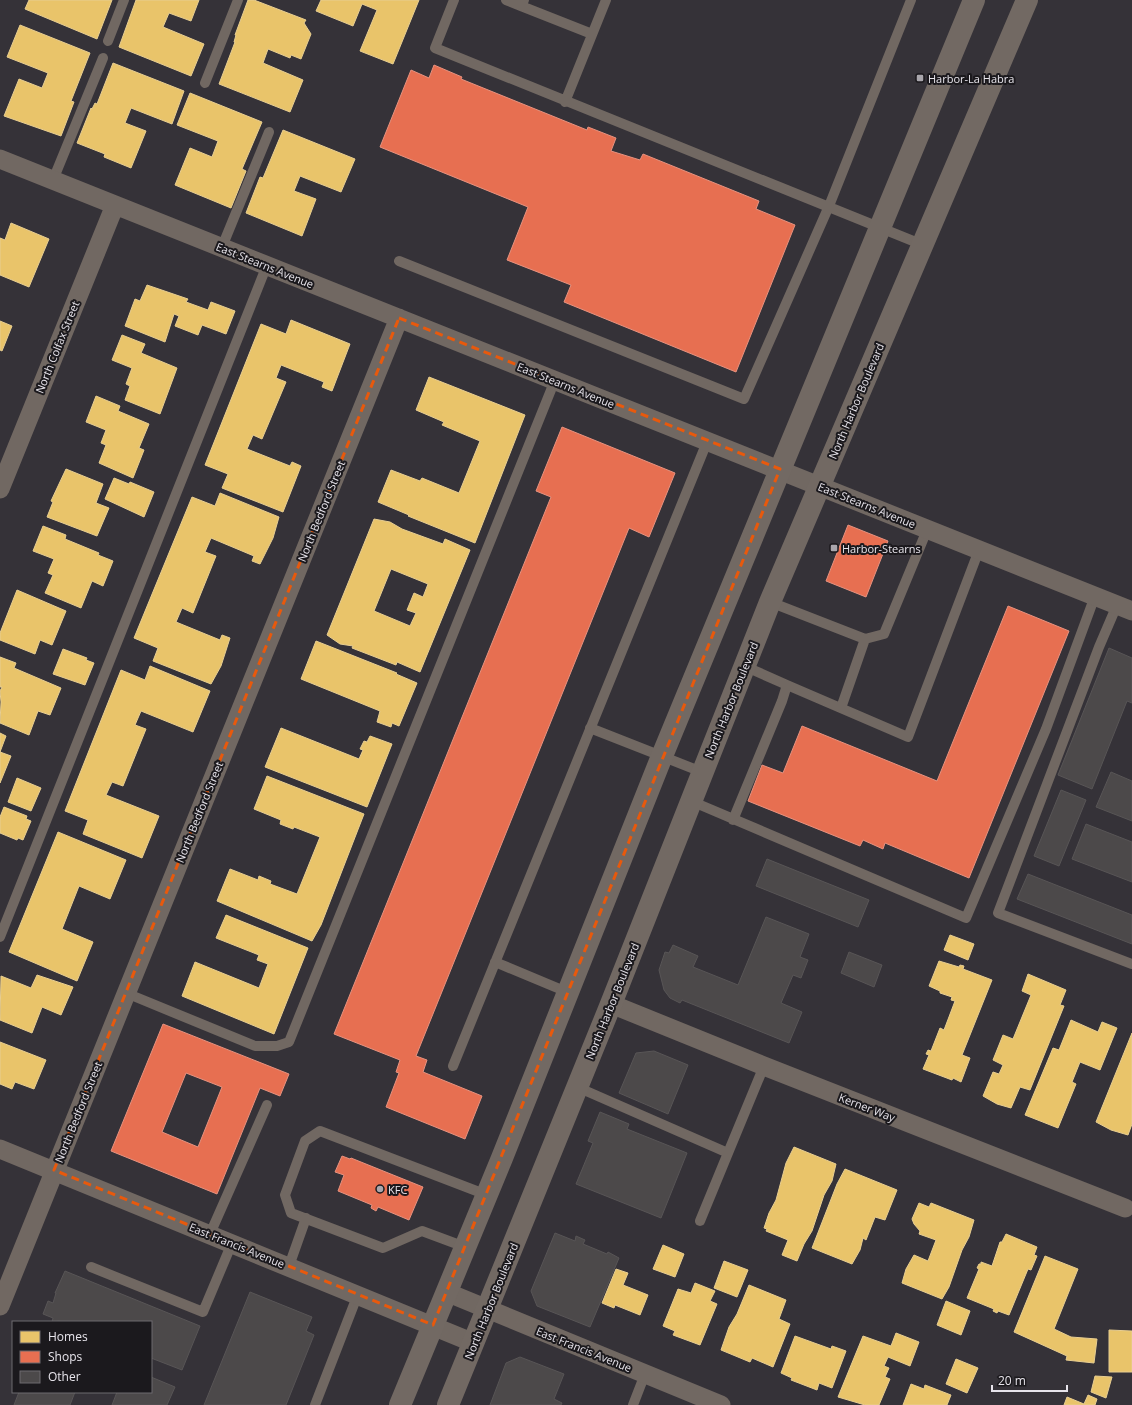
<svg xmlns="http://www.w3.org/2000/svg" width="1132" height="1405" font-family="'Open Sans',sans-serif">
<style>
.homes{fill:#e9c46a;stroke:#e8ce91;fill-rule:evenodd}
.shops{fill:#e76f51;stroke:#e7927f;fill-rule:evenodd}
.building{fill:#4c494a;stroke:#585556}
.lines{fill:none;stroke-linecap:round;stroke-linejoin:round}
.service{stroke:#716862;stroke-width:10}
.minor{stroke:#716862;stroke-width:19}
.primary{stroke:#726963;stroke-width:22}
.marked{fill:none;stroke:#e8590c;stroke-width:3;stroke-dasharray:8 5;stroke-linejoin:round}
.poi-dot{fill:#a9a6ac;stroke:#1b191d;stroke-width:1.5}
.labels{text-anchor:middle;dominant-baseline:central;stroke-width:4;stroke-linejoin:round;paint-order:stroke}
.poi-label{font-size:11px;fill:#e7e4eb;stroke:#1b191d;text-anchor:start}
.street-label{font-size:11px;fill:#e7e4eb;stroke:#1b191d}
</style>
<rect width="100%" height="100%" fill="#353238"/>
<path class="homes" d="M29 0H112L97 39 25 9Z
M136 0H199L191 21 169 13 163 27 204 44 191 76 119 47Z
M248 0H254L306 20 304 23 311 34 301 59 291 55 290 58 268 49 263 63 303 80 290 112 219 84 235 42H234L236 35H235Z
M321 0H419L393 64 360 51 377 10 362 4 353 26 316 11Z
M20 25 90 53 71 101 74 102 61 136 4 116 19 79 42 88 48 73 7 57Z
M113 63 184 91 172 124 131 108 125 123 146 131 131 168 104 157 105 154 77 143 91 108 92 109 95 103 97 104Z
M190 93 262 122 242 169 246 171 231 208 175 185 190 148 212 157 218 141 177 125Z
M283 130 355 159 341 192 300 176 294 191 316 199 302 236 246 213 260 177 263 178Z
M11 223 49 239 29 287 0 275V238L5 240Z
M147 285 188 299 186 302 208 310 211 302 235 311 226 334 202 325 198 335 175 326 179 316 174 314 165 342 125 326 135 299 140 301Z
M291 320 350 344 332 391 322 387 324 382 281 365 276 378 286 382 262 439 253 435 247 449 290 466 292 462 301 466 283 512 222 488 228 474 205 465 261 324 286 334Z
M0 321 12 326 2 351 0 350Z
M122 335 145 344 141 353 177 368 160 414 125 400 130 386 126 384 132 368 112 360Z
M429 377 525 415 475 543 408 516 409 515 378 502 391 470 420 481 422 478 459 493 480 441 442 425 444 422 416 410Z
M96 396 120 406 118 411 149 424 139 448 144 450 133 478 99 463 106 445 101 443 106 430 86 422Z
M66 469 103 484 96 503 109 508 97 536 47 517 53 502 51 501Z
M114 478 129 484 130 482 154 492 144 517 105 499Z
M220 493 279 517 273 538 260 564 252 561 254 556 211 538 205 552 216 556 193 613 182 608 176 622 220 640 222 635 230 638 221 666 211 684 153 661 158 648 134 638 192 497 215 506Z
M374 519 390 522 402 529 443 544 445 539 470 550 420 672 397 662 396 665 352 648 353 646 340 644 327 635ZM391 569 428 584 423 597 414 593 407 610 416 613 410 626 374 611Z
M43 526 66 535 65 539 99 553 98 555 113 561 103 586 92 581 81 608 45 593 53 575 48 573 54 559 33 551Z
M17 590 66 611 52 645 40 640 35 654 0 640V633Z
M316 641 397 673 396 674 417 683 399 726 392 723 391 727 377 722 380 711 301 679Z
M63 649 87 658 86 660 94 663 85 685 53 674Z
M0 657 16 663 14 668 61 688 50 715 38 711 29 735 0 723 1 702 0 691 2 687H0Z
M150 666 210 691 193 732 141 711 135 725 146 729 123 786 112 782 106 795 159 816 142 858 83 834 88 820 65 811 121 670 145 680Z
M281 728 359 759 363 750 360 749 364 741 367 742 370 736 392 744 367 807 265 767Z
M0 733 6 736 0 752Z
M0 752 11 756 0 783Z
M267 776 364 814 321 925 312 941 217 901 230 869 258 880 259 876 271 881 270 884 297 894 320 837 294 827 293 829 280 824 281 820 254 809Z
M17 778 41 788 31 811 8 802Z
M4 807 27 816 26 819 31 821 23 840 18 838 17 840 0 833V817Z
M58 832 126 860 110 899 79 886 62 929 93 942 77 981 9 952Z
M226 915 308 948 274 1034 182 996 195 962 259 988 268 964 257 960 259 955 216 938Z
M950 935 974 944 968 960 944 950Z
M939 961 959 967 960 965 964 966 963 969 992 980 962 1055 970 1058 961 1082 953 1078 952 1080 923 1069 929 1055 926 1054 928 1050 931 1051 940 1028 944 1030 955 1001 951 1000 952 997 940 993V991L929 986Z
M1028 974 1066 990 1060 1005 1064 1006 1030 1090 1020 1087 1011 1108 997 1104 983 1096 993 1072 999 1074 1003 1065 993 1060 1003 1035 1013 1039 1031 995 1022 991Z
M37 975 73 987 61 1015 42 1007 32 1033 0 1020 1 976 31 988Z
M1071 1020 1098 1032 1102 1022 1117 1028 1100 1070 1080 1062 1072 1082 1076 1084 1058 1128 1025 1115 1053 1048 1059 1050Z
M1132 1033V1124L1128 1135 1111 1130 1096 1122Z
M0 1042 46 1060 34 1089 15 1082 12 1089 0 1084Z
M794 1147 836 1164 832 1181 824 1195 812 1231 804 1244 797 1261 782 1255 788 1240 766 1231 767 1229 764 1228 769 1213 776 1200 786 1163Z
M845 1169 897 1190 885 1220 875 1217 866 1240 863 1238 860 1250 852 1264 812 1248 837 1184Z
M919 1203 929 1207 931 1203 974 1220 969 1237 962 1250 949 1287 942 1299 902 1283 906 1269 914 1255 928 1261 936 1240 919 1234 920 1231 914 1224 912 1219Z
M1006 1234 1037 1247 1034 1255 1037 1256 1031 1270 1028 1269 1009 1315 998 1311 997 1313 993 1311 994 1309 967 1298 979 1269 977 1268 979 1264H981V1262L992 1266 1000 1242H1002Z
M663 1245 684 1254 675 1277 653 1269Z
M1045 1256 1078 1269 1054 1329 1071 1337 1097 1339 1094 1363 1066 1360 1067 1356 1014 1332Z
M724 1261 748 1270 737 1297 714 1288Z
M616 1269 628 1273 623 1285 648 1295 640 1315 615 1305 614 1308 602 1303Z
M695 1283 715 1291 710 1301 717 1304 700 1345 673 1335 675 1331 663 1326 678 1289 691 1293Z
M749 1285 786 1300 779 1319 790 1324 773 1367 752 1358 750 1362 721 1350 729 1327 737 1314Z
M946 1301 970 1311 961 1335 937 1325Z
M1109 1330 1132 1331V1372H1109Z
M896 1333 919 1342 910 1366 888 1357 884 1366 889 1368 885 1377 890 1379 879 1405H865L838 1397 863 1336 891 1346Z
M795 1336 831 1349 832 1346 846 1351 832 1388 819 1383 817 1390 791 1380 792 1378 781 1373Z
M956 1359 978 1368 967 1393 946 1384Z
M1095 1376 1112 1377 1106 1398 1091 1392Z
M911 1384 924 1389 925 1385 951 1395 947 1405H903Z
M1088 1395 1097 1399 1095 1405H1064L1067 1397 1084 1404Z"/>
<path class="shops" d="M434 65 462 77 461 79 587 130 588 127 616 138 611 151 640 160 643 154 759 201 756 209 795 225 736 372 564 302 571 285 507 260 528 207 380 147 411 70 429 78Z
M562 427 675 473 649 537 629 528 416 1056 427 1060 423 1072 482 1096 465 1139 386 1107 399 1073 396 1072 400 1060 334 1034 551 497 536 491Z
M848 525 888 541 866 597 826 581Z
M1008 606 1069 631 969 878 885 843 883 849 863 840 860 846 748 801 762 765 783 773 802 726 937 781Z
M163 1024 289 1074 280 1096 260 1088 217 1194 111 1151ZM186 1073 222 1087 198 1147 162 1132Z
M342 1156 350 1159 351 1158 423 1187 409 1220 378 1207 376 1211 371 1208 372 1205 338 1191 344 1175 335 1172Z"/>
<path class="building" d="M1109 648 1132 658V703L1127 701 1092 789 1058 775Z
M1111 772 1132 781V821L1096 807Z
M1061 790 1086 800 1059 866 1034 856Z
M1086 824 1132 842V882L1072 859Z
M767 859 869 900 858 927 756 886Z
M1028 874 1132 915V944L1017 899Z
M766 917 809 934 800 957 808 960 801 978 793 975 781 1003 802 1012 789 1043 682 1000 680 1003 670 998 664 990 659 970 665 952 669 953 673 945 698 956 693 967 738 985Z
M849 952 882 965 874 987 841 973Z
M654 1051 688 1065 668 1114 619 1093 636 1053Z
M600 1112 629 1124 627 1129 687 1153 661 1218 576 1184 593 1143 588 1141Z
M555 1233 575 1241 576 1236 585 1240 583 1244 607 1254 608 1252 619 1258 590 1327 537 1306 531 1291Z
M65 1271 200 1326 182 1370 151 1358V1322H63L59 1321 52 1322 53 1318 43 1314 48 1301 53 1303 56 1293H55Z
M250 1292 312 1317 306 1331 314 1335 286 1405H204Z
M520 1357 564 1374 554 1399 562 1403 561 1405H490L506 1363Z
M151 1377 175 1387 167 1405H112L117 1392H151Z
M19 1392H75L70 1405H14Z"/>
<g class="lines">
<path class="service" d="M454 0 435 48 923 245
M506 0 521 6 524 0
M521 6 592 34
M108 41 124 0
M205 83 238 0
M565 102 606 0
M53 180 103 58
M222 247 269 132
M399 261 744 399 829 206 911 0
M770 602 865 639 841 708
M1117 605 1099 647 998 913 1132 964
M865 639 884 634 927 530
M744 666 787 685
M590 728 702 772
M691 801 966 918 1046 729 1095 596
M733 820 782 701 787 685 908 737 979 550
M0 937 267 265
M495 962 567 992
M126 993 255 1046H277L289 1042 555 380
M453 1066 707 442
M577 1087 728 1153 764 1066
M700 1221 728 1153
M210 1234 267 1105
M465 1247 422 1231 383 1248 291 1213 285 1195 305 1141 320 1131 487 1195
M289 1266 306 1218
M91 1267 203 1312 232 1243
M315 1405 358 1294
M633 1405 645 1374"/>
<path class="minor" d="M0 159 1132 611
M0 489 115 205
M611 1004 764 1066 1125 1208
M0 1149 474 1343
M446 1292 721 1405
M0 1306 399 318"/>
<path class="primary" d="M400 1405 502 1158 662 756 974 0
M448 1405 611 1004 770 602 1027 0"/>
</g>
<path class="marked" d="M399 318 780 469 433 1325 54 1170Z"/>
<g class="poi-dot">
<rect x="916" y="74" width="8" height="8" rx="2"/>
<rect x="830" y="544" width="8" height="8" rx="2"/>
<circle cx="380" cy="1189" r="4"/>
</g>
<g class="labels">
<g class="poi-label">
<text x="928" y="78">Harbor-La Habra</text>
<text x="842" y="548">Harbor-Stearns</text>
<text x="388" y="1189">KFC</text>
</g>
<g class="street-label">
<text transform="translate(265 265) rotate(22)">East Stearns Avenue</text>
<text transform="translate(57 347) rotate(-68)">North Colfax Street</text>
<text transform="translate(566 385) rotate(22)">East Stearns Avenue</text>
<text transform="translate(856 401) rotate(-67)">North Harbor Boulevard</text>
<text transform="translate(867 505) rotate(22)">East Stearns Avenue</text>
<text transform="translate(321 511) rotate(-68)">North Bedford Street</text>
<text transform="translate(731 700) rotate(-68)">North Harbor Boulevard</text>
<text transform="translate(199 812) rotate(-68)">North Bedford Street</text>
<text transform="translate(612 1001) rotate(-68)">North Harbor Boulevard</text>
<text transform="translate(867 1107) rotate(21)">Kerner Way</text>
<text transform="translate(78 1112) rotate(-68)">North Bedford Street</text>
<text transform="translate(237 1245) rotate(22)">East Francis Avenue</text>
<text transform="translate(491 1301) rotate(-68)">North Harbor Boulevard</text>
<text transform="translate(584 1349) rotate(22)">East Francis Avenue</text>
</g>
</g>
<rect x="12" y="1321" width="140" height="72" fill="#1b191d" stroke="#6d6a6f"/>
<rect x="20" y="1331" width="20" height="12" fill="#e9c46a" stroke="#6d6a6f"/>
<text x="48" y="1341" font-size="12" fill="#e7e4eb">Homes</text>
<rect x="20" y="1351" width="20" height="12" fill="#e76f51" stroke="#6d6a6f"/>
<text x="48" y="1361" font-size="12" fill="#e7e4eb">Shops</text>
<rect x="20" y="1371" width="20" height="12" fill="#4c494a" stroke="#6d6a6f"/>
<text x="48" y="1381" font-size="12" fill="#e7e4eb">Other</text>
<path d="M992 1385v6h75v-6" fill="none" stroke="#e7e4eb" stroke-width="2"/>
<text x="998" y="1385" font-size="12" fill="#e7e4eb" stroke="#1b191d" stroke-width="3" paint-order="stroke">20 m</text>
</svg>
